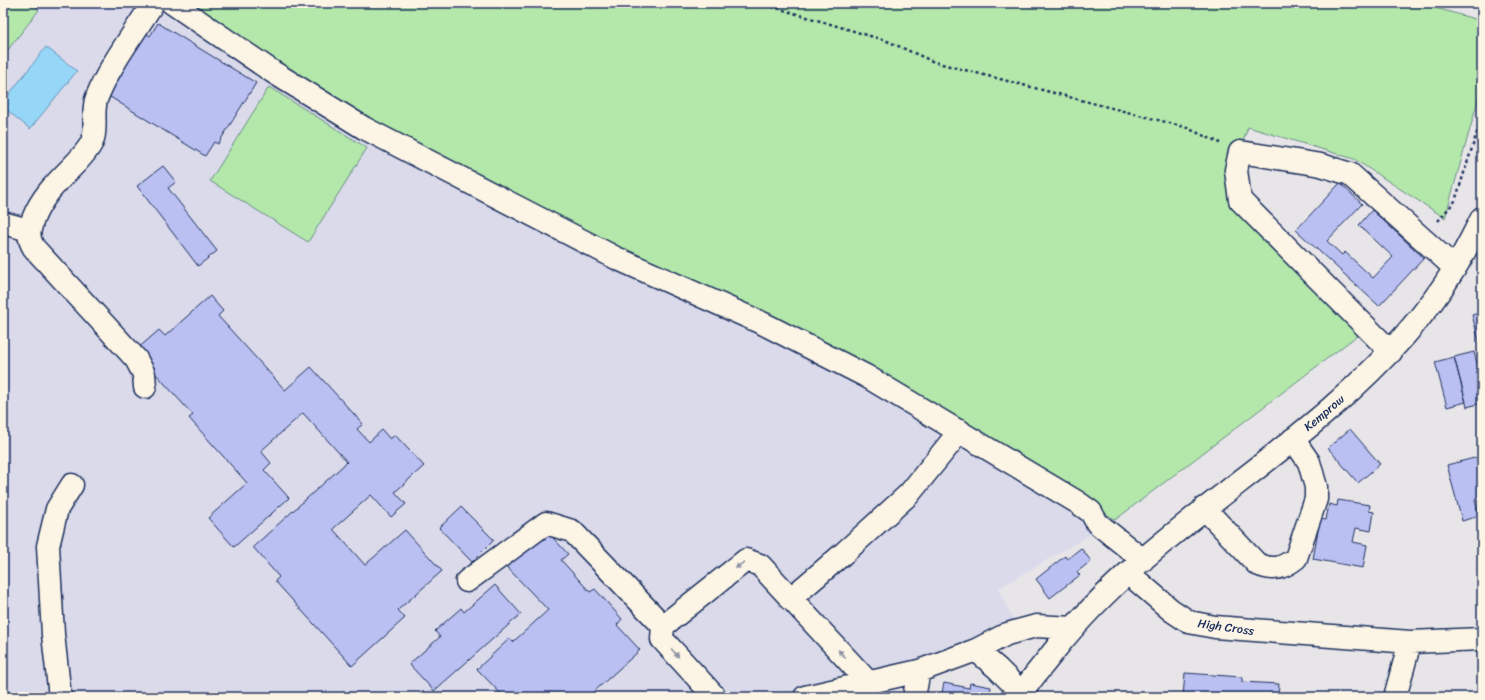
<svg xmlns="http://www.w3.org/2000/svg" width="1485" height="700" font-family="Sriracha,sans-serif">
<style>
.built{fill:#dadaeb}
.green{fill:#b3e8aa;stroke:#678c84}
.water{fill:#96d6f7;stroke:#6593ba}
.building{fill:#bac0f1;stroke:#1b2f5e}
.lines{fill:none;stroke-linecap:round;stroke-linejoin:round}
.minor-casing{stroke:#1b2f5e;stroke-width:25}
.path{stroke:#1b2f5e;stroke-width:2.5;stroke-dasharray:3 3;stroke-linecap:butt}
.minor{stroke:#fcf5e5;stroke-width:22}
.oneway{fill:#8c92a2}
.labels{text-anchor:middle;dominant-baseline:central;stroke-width:4;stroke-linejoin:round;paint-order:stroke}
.street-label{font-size:12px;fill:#1b2f5e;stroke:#fcf5e5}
</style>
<rect width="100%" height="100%" fill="#e8e5e9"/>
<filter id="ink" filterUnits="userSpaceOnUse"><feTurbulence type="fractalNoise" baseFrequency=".025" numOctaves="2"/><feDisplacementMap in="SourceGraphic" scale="8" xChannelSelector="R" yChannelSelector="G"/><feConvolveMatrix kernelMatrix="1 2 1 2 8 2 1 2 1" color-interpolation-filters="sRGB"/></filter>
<g filter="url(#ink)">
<path class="built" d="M3 3H184L1073 490 1115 520 998 589 1015 622 893 668 898 687 861 697H3Z"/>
<path class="green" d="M3 3H30L39 10 3 56Z
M184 3H1418L1482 21V86L1445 218 1354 159 1248 127 1227 190 1300 275 1358 335 1115 520 1073 490 592 239 330 100Z
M269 87 367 148 308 242 210 181Z"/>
<path class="water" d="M46 47 77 71 30 129 3 107V102Z"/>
<path class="building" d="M158 23 256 83 218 144 214 142 205 156 107 95 145 33 150 36Z
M163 166 176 182 168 188 217 251 198 266 137 186Z
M1340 183 1362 204 1327 241 1342 255 1345 252 1373 278 1393 257 1359 225 1372 210 1424 258 1379 306 1296 230Z
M210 296 223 311 218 316 285 390 311 367 363 424 357 429 369 442 382 430 390 439 395 435 424 466 395 492 406 504 391 517 371 495 333 529 365 565 405 530 442 571 398 610 405 618 352 666 275 581 279 577 253 547 347 462 303 413 261 451 271 463 264 470 289 498 234 547 208 518 247 483 189 418 193 415 135 351 159 330 165 336Z
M1482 312V352L1472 315Z
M1474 352 1482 382V403L1467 407 1454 357Z
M1454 357 1466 402 1447 407 1435 362Z
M1350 429 1380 464 1358 483 1328 448Z
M1482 456V498L1475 500 1479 516 1462 521 1447 465Z
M1338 500 1370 505 1369 511 1374 512 1371 531 1356 528 1353 542 1367 545 1363 568 1313 559 1320 519 1326 520 1329 504 1337 506Z
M461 507 494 540 472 562 439 528Z
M543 527 568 554 561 560 590 592 595 589 622 619 617 625 640 650 588 697H504L477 669 510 638 513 642 548 610 503 563Z
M1081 548 1091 561 1077 572 1080 575 1050 598 1036 579 1065 556 1067 559Z
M495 585 521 614 434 691 409 664 440 637 435 631 461 608 464 612Z
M1185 673 1242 677V682L1279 684 1278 697H1183Z
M944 683 969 688 970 683 991 687 989 697H941Z"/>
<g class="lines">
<g class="minor-casing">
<path id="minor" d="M172 3 273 72 364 128 616 258 764 324 866 376 1077 502 1091 512 1097 523 1143 560
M3 223 29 230
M1391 352 1240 200 1236 170 1240 152 1321 165 1350 174 1455 268
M145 387 144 374 136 359 34 248C27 237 29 231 33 219 41 198 55 184 71 168 78 161 87 152 92 142 98 128 91 112 97 97 109 66 135 32 153 3
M1204 508 1257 564C1273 571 1282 569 1296 558L1316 499V487L1309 462 1293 439
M1128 573 1171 610 1189 622 1215 627 1410 642 1482 639
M467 581 546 523 572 531 663 626
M790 599 844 553 909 494 960 431
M976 650 998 669 1022 693
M60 697 53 634 48 546 57 509 72 485
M715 697 662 639 663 626 746 560 760 565 868 682
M805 697 919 671 976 650 1007 634 1036 626 1073 628
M914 697 919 671
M1020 697C1028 681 1043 666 1054 651 1131 553 1240 488 1332 407 1379 366 1423 321 1455 268 1465 252 1473 235 1482 218
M1395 697 1410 642"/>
</g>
<path class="path" d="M760 3 887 41 934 62 1185 127 1220 143
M1438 221 1455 201 1482 117"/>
<use href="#minor" class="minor"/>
</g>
<defs><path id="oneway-solid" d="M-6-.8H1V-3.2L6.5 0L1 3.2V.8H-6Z"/></defs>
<g class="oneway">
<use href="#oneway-solid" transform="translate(740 565) rotate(142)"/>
<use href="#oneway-solid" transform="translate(675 653) rotate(48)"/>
<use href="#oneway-solid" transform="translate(842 654) rotate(-133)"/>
</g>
</g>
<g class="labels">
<g class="street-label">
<text transform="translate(1324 413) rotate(-40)">Kemprow</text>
<text transform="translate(1226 627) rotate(8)">High Cross</text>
</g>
</g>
<rect width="1485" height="700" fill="none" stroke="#fcf5e5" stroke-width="16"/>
<rect x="8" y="8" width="1469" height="684" fill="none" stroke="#1b2f5e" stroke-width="1.5" filter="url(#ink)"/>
</svg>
